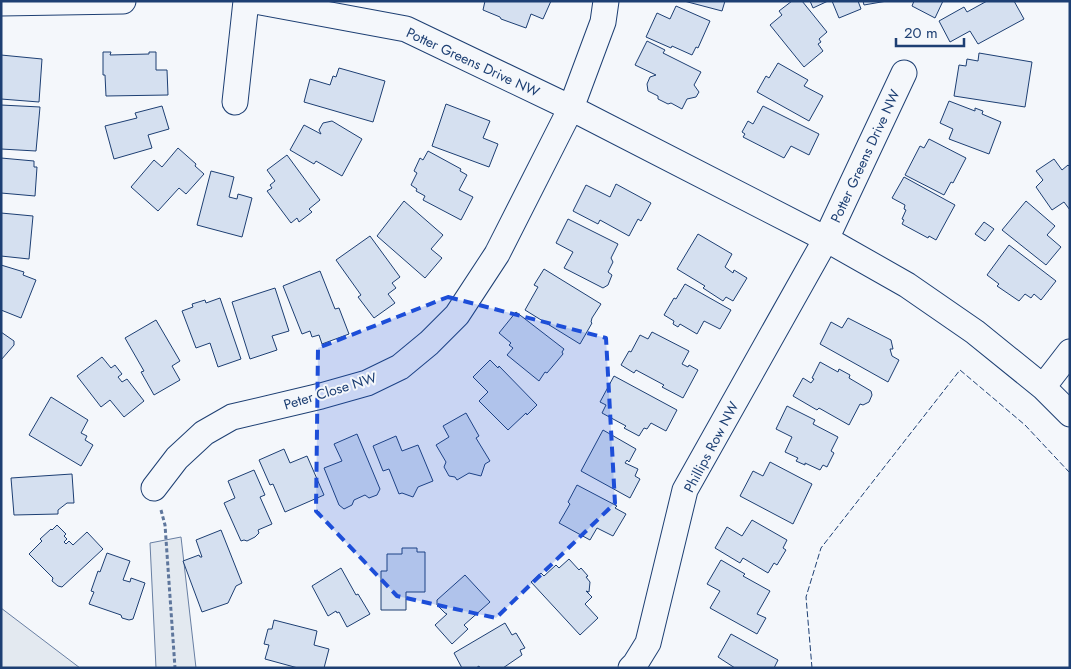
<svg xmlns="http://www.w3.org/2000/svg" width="1071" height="669" font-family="Jost,sans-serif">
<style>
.green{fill:#e3e9f0;stroke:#687fa3}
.building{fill:#d5e0f0;stroke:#1d3f73}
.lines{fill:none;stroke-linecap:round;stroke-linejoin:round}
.minor-casing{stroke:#1d3f73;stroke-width:27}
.path{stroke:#5e769c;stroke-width:3;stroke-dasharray:4 2.5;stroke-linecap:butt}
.minor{stroke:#f4f7fb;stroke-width:25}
.fence{stroke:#1d3f73;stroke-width:1;stroke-dasharray:6 2.5;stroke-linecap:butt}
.marked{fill:#1d4ed8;fill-opacity:0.2;stroke:#1d4ed8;stroke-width:4;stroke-dasharray:10 6;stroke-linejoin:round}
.labels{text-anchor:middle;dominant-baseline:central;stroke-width:4;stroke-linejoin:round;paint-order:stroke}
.street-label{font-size:14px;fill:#1d3f73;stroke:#f4f7fb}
</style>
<rect width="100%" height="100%" fill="#f4f7fb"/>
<path class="green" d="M181 537 196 668H156L150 543Z
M1 608 80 668H1Z"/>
<path class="building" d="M485 1H551L543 19 531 14 526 28 501 19 500 17 483 10Z
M684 1H725L722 11Z
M792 1H802L827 32 819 39 821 42 818 44 823 51 804 67 770 25 782 15 779 11Z
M810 1H828L813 8Z
M832 1H858L861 9 839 18Z
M863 1H887L864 5Z
M914 1H943L935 18 912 6Z
M987 1H1014L1024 19 978 44 970 31 950 42 939 21 964 7 967 12Z
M676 6 710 21 698 48 696 47 692 55 672 46 671 48 646 37 657 13 670 19Z
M647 41 665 50 663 53 701 72 694 85 699 92 696 97 687 99 682 109 671 103 668 104 658 99V96L648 91 647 84 650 77 656 75 635 65Z
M103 52H111L110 55 149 54V52H156V70H167L168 95 106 96 105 75H103Z
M979 53 1032 62 1025 107 954 96 959 65 966 66 967 59 978 61Z
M1 55 42 59 39 102 1 99Z
M778 63 808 80 804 86 823 96 809 121 757 92 766 76 769 78Z
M339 68 385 81 373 122 304 102 310 79 330 85 333 76 336 77Z
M949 101 975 111V108L983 111 982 114 1001 122 989 154 949 139 953 129 940 123Z
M446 104 490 121 483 138 498 144 489 167 432 146Z
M1 105 40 107 36 151 1 149Z
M162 106 169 129 148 135 152 148 114 159 105 126 137 118 135 113Z
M763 106 819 134 809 155 791 146 784 158 743 137 745 134 742 132 748 121 753 124Z
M332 121 362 139 342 176 316 161 314 164 290 150 304 125 321 134 319 130 323 123Z
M929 139 966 158 953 183 951 182 944 195 905 175 920 146 924 148Z
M178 148 196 164 195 166 204 174 186 194 179 188 158 211 131 187 154 160 162 167Z
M428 151 461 169 460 171 467 175 459 190 473 197 461 220 423 200 425 196 416 191 417 189 411 185 417 173 414 171 420 158 423 160Z
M287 155 320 200 309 209 312 212 299 222 297 218 291 223 267 191 272 188 270 185 275 181 267 170Z
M1 158 34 161V167H37L35 196 1 193Z
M1054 159 1062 170 1068 165 1070 167V210L1064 202 1052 210 1036 187 1043 180 1036 171Z
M211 171 234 177 229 197 237 199 238 194 252 198 242 237 197 225Z
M904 177 955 205 936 240 929 236 928 238 902 224 904 220 902 219 906 210 904 209 905 205 892 198Z
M616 184 651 203 641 221 638 219 629 236 600 220 598 224 573 211 586 185 610 197Z
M404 201 443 235 431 249 442 258 425 278 377 236Z
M1026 201 1055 226 1047 235 1061 247 1046 265 1002 230Z
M1 213 33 216 29 259 1 256Z
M568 219 618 244 611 258 613 262 608 272 612 275 608 285 603 288 564 268 573 252 556 243Z
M984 222 994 229 985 241 975 234Z
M698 234 732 254 725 267 733 273 734 270 747 278 733 301 726 297 723 301 703 288 705 286 677 269Z
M370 236 400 277 392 283 396 288 388 294 395 303 374 318 358 297 361 295 336 260Z
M1009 245 1056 281 1041 300 1034 294 1031 298 1025 294 1019 301 997 286 999 284 987 275Z
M1 265 24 272 23 275 36 280 21 318 1 310Z
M544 269 601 304 592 318 591 322 592 323 580 344 525 310 538 287 534 285Z
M320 271 335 309 339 308 349 334 322 344 319 335 312 337 310 331 302 334 283 286Z
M685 284 731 310 720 329 704 321 697 334 680 324 678 327 673 324 674 321 664 315 674 298 676 299Z
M275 288 289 331 272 336 277 350 250 359 232 302Z
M220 298 241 359 218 367 210 343 196 348 182 311 193 307 192 304 205 300 206 303Z
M516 312 564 349 562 352 563 354 547 373 545 372 539 381 507 355 513 348 509 345 511 343 499 333Z
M848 318 891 340 893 349H890L892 356 899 360 888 382 820 344 831 322 842 328Z
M156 320 180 361 172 366 180 380 154 395 141 372 144 371 125 338Z
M1 332 14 341V345L1 360Z
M652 332 689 351 682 364 688 367 689 365 698 370 683 398 662 387 664 385 636 370 634 373 621 365 629 351 631 352 640 335 648 339Z
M102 357 111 368 115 365 122 374 118 377 122 382 127 379 144 401 124 417 110 400 101 407 77 376Z
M490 360 498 368 499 366 537 405 527 415 526 413 508 430 479 401 488 392 473 377Z
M820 362 838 372 839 369 850 375 849 378 871 391 872 395 869 402 863 405 860 404 849 425 819 408 817 410 793 396 803 378 811 383 814 379 812 378Z
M614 376 677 410 666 431 651 423 647 429 644 428 639 436 624 428 626 426 602 413 606 405 600 402Z
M51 397 88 420 81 433 87 436 85 440 93 445 81 466 29 435Z
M787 406 815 420 813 424 838 437 831 451 834 453 827 467 823 465 820 470 805 463V465L796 461 798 458 785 452 792 437 776 429Z
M466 413 479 436 476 438 490 461 485 464 481 476 469 473 457 480 455 477 449 476 444 467 446 462 436 445 449 437 443 426Z
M603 430 636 449 629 462 627 460 625 463 638 469 635 476 640 479 630 498 581 471Z
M357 434 380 489 377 495 369 498 365 495 354 500 352 505 344 509 339 505 324 468 342 461 334 444Z
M396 436 402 451 418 445 433 481 418 487 413 497 402 493 399 494 389 469 383 471 373 446Z
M284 449 290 463 307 456 324 495 285 512 273 484 270 485 259 460Z
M770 462 812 484 793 524 740 496 753 471 763 476Z
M254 470 265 495 260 497 272 524 258 530 259 533 255 537 247 541 244 540 241 541 224 503 235 498 228 481Z
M72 474 74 503H67L58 510V514L14 515 11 478Z
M577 485 617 506 615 508 626 514 613 536 597 528 590 540 559 523 570 504 568 502Z
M752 520 787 540 783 548 786 550 777 565 774 563 768 573 743 558 740 563 715 548 727 527 742 536Z
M57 525 66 534 64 536 67 539 64 542 66 544 69 541 73 545 87 532 103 549 62 587 58 586 52 581 53 578 29 554 42 541 40 539 51 529 52 530Z
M221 530 242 583 236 586 228 603 202 612 183 561 199 555 200 557H202L196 540Z
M402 548H417V552H425V592H406V610H381V571H387V554H402Z
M107 553 130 561 123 580 130 582 131 578 145 583 133 619 129 620 122 618 121 615 89 604 94 592 91 591 98 571 100 572Z
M569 559 579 570 581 568 588 576 586 577 590 582 589 592 586 591 592 597 585 604 598 618 580 635 531 582 541 573 544 576 556 565 559 568Z
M721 560 745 574 743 576 770 591 757 614 766 618 757 634 710 608 720 591 707 584Z
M341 568 356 595 358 594 370 614 347 627 339 612 337 613 336 611 328 616 312 586Z
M465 575 490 602 464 625 468 629 452 644 435 625 447 614 445 613 437 605V600Z
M274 620 317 631 314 645 329 649 324 668H298L265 659 269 645 264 644 268 629H272Z
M505 623 512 635 516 633 525 648 520 650 522 655 503 668H480L479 666 476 668H462L454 653Z
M731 634 778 660 774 668H735L718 657Z"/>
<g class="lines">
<g class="minor-casing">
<path id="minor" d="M255 1 406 29 571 108 826 239 907 285 975 332 1043 387 1070 414
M1 3 123 1
M235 102 246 1
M1043 387 1070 352
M154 488 177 458 204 433 232 417 321 396 367 383 400 367 429 343 457 315 497 254 571 108 603 22 606 1
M631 668 635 664 648 643 685 490 826 239 904 73"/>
</g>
<path class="path" d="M161 510 165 525 175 668"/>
<use href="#minor" class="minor"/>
<path class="fence" d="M812 668 806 597 821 548 960 370 1025 425 1070 473"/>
</g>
<path class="marked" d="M448 297 606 338 615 503 496 618 397 596 316 511 318 348Z"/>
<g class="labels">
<g class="street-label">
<text transform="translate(473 62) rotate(25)">Potter Greens Drive NW</text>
<text transform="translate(865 156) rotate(-65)">Potter Greens Drive NW</text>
<text transform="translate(330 391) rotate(-17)">Peter Close NW</text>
<text transform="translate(711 447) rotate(-62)">Phillips Row NW</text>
</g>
</g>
<rect width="1071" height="669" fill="none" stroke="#1d3f73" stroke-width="5"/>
<path d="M896 38v8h68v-8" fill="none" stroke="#1d3f73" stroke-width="2.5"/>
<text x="904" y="38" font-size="15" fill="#1d3f73" stroke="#f4f7fb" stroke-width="4" paint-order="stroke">20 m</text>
</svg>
